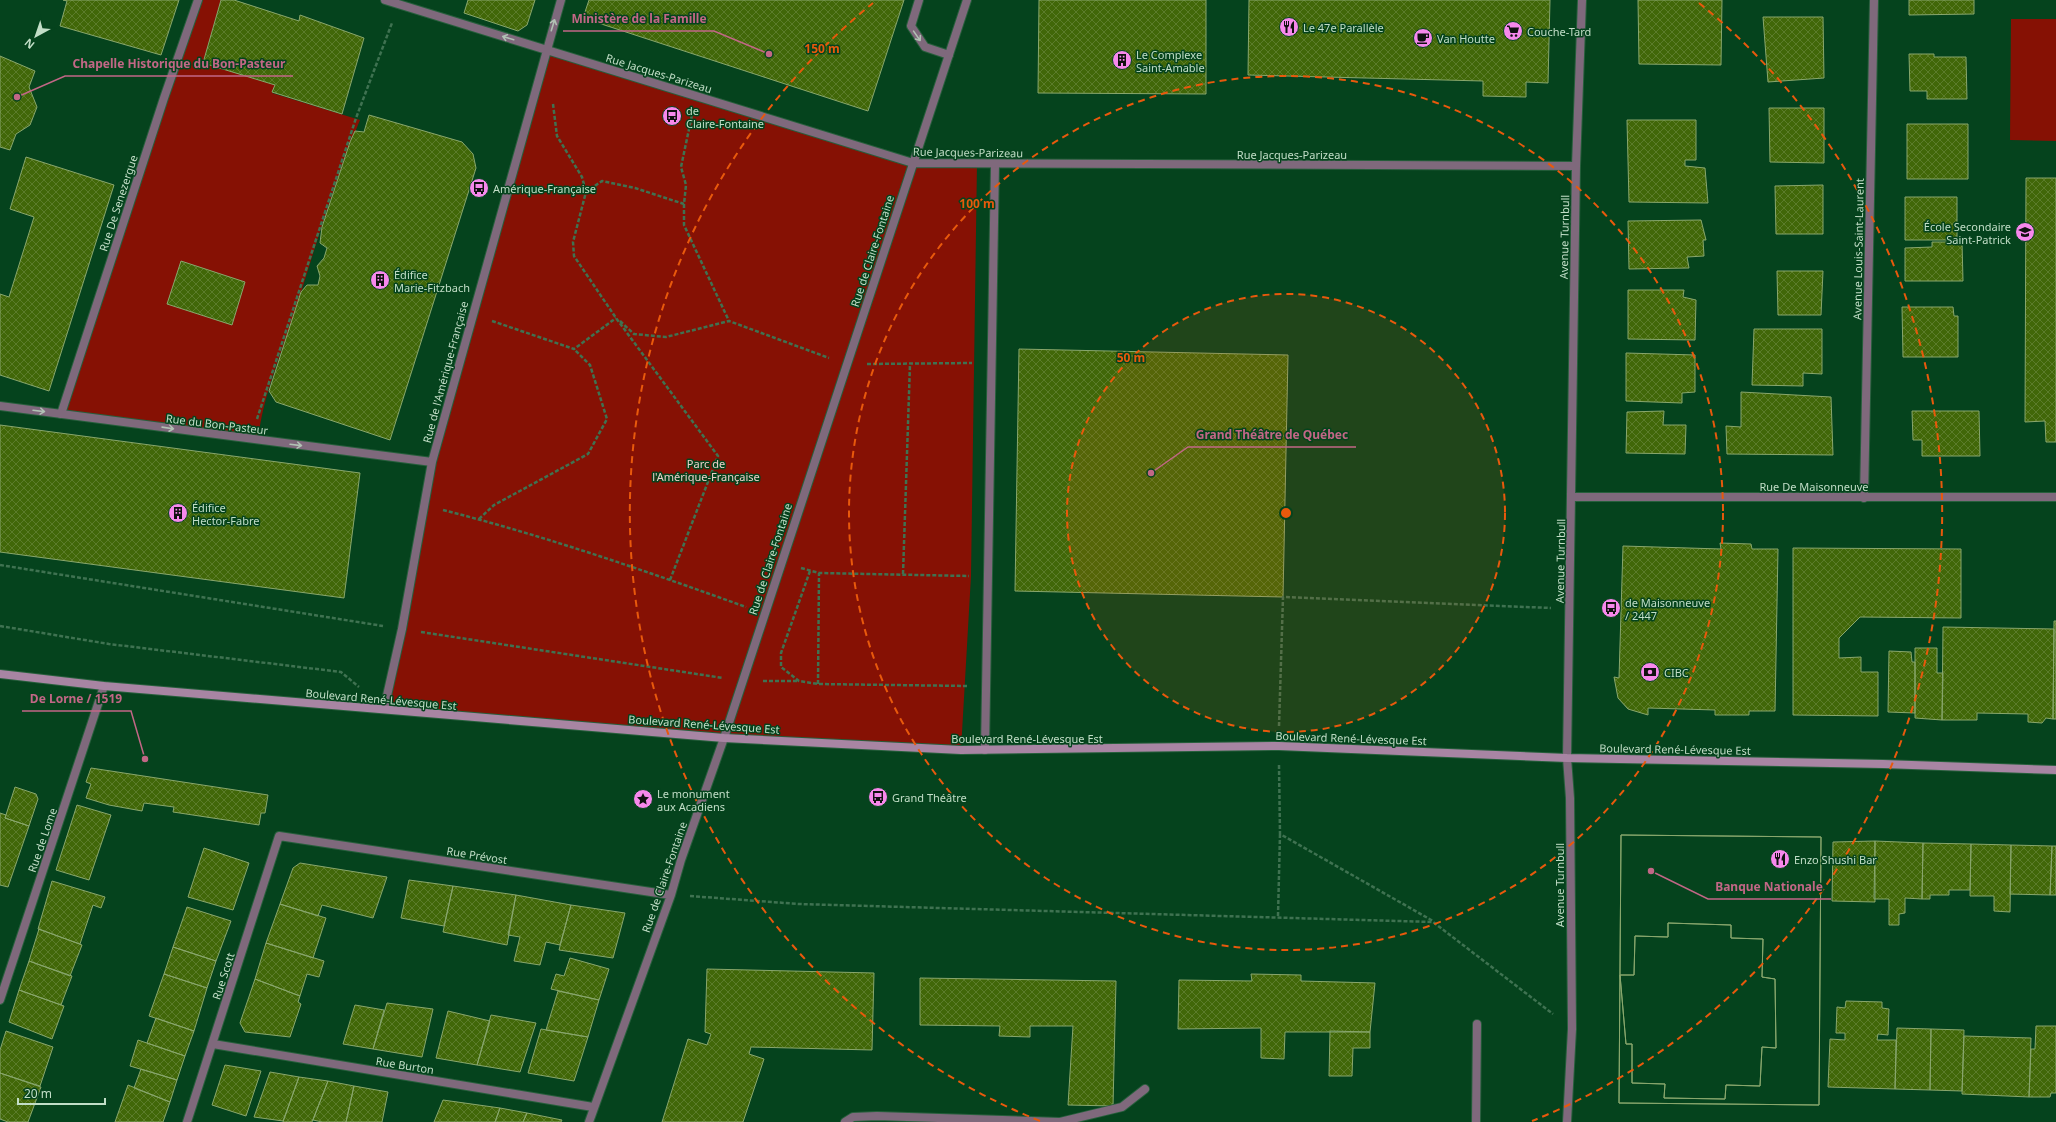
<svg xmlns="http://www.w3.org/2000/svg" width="2056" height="1122" font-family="'Noto Sans',sans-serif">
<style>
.park{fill:#861104}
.building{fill:url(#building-cross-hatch);stroke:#89a76d;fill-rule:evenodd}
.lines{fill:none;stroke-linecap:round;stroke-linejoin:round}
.service-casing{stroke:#275f3c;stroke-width:10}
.minor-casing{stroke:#275f3c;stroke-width:10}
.secondary-casing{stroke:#275f3c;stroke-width:10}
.path{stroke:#3f7251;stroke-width:2.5;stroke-dasharray:4 2;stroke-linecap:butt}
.service{stroke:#7f697c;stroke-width:8}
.minor{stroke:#7f697c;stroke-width:8}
.secondary{stroke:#a885a3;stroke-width:8}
.oneway{stroke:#b1c1b4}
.ring{fill:none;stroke:#e8590c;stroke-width:2;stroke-dasharray:7 5}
.labels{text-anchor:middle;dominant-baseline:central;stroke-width:3;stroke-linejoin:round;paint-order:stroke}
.poi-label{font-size:11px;fill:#c2dec7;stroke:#05431d;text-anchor:start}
.street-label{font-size:11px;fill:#c2dec7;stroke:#05431d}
.park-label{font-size:11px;fill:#efcfc9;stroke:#05431d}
.centre{fill:#e8590c;stroke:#05431d;stroke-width:2}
.ring-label{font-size:12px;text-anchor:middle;font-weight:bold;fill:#e8590c;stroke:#05431d;stroke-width:3;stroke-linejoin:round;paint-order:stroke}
.leader{fill:none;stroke:#c26786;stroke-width:1.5}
.callout-dot{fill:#c26786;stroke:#05431d;stroke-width:1.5}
.callout-label{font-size:12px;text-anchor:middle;font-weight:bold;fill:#c26786;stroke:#05431d;stroke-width:3;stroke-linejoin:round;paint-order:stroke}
</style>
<defs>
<pattern id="building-cross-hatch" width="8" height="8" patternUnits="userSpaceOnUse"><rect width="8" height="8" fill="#416708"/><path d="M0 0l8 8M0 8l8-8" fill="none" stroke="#5b7c2a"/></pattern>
</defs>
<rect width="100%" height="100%" fill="#05431d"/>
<path class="park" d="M198 0H221L203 63 275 85 272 93 360 120C334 182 315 248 295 312 281 353 263 396 258 440L61 414Z
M2011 19H2056V141L2010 140Z
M546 50 912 163H977L971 576 961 750 724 738 384 709 432 462Z"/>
<path class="building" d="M63 0H179L161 55 60 26 67 1Z
M221 0H234L299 21 300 15 364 38 342 114 272 92 275 85 203 63Z
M468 0H535L527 25 518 31 464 13Z
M589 0H904L868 111 583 18Z
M1039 0H1206V94L1038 93Z
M1249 0H1550L1548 83 1526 82V97L1483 96V81L1248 75Z
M1638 0H1722L1721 65 1639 64Z
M1909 0H1974V14L1909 15Z
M1763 17H1823L1824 78 1768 82Z
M1909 54H1934V57H1966L1967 99H1927V91H1910Z
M0 56 35 71 29 87 37 107 30 125 16 134 10 150 0 147Z
M1769 108H1824V163L1770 162Z
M369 115 462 142 473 154 476 168 390 440 276 402 269 391 301 292 307 285H318L320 276 317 266 324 258 327 248 320 243 322 227 350 142 355 131 364 132Z
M1627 120H1696V160H1685V166L1705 168 1708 203 1629 202Z
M1907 124H1968V179H1907Z
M26 157 114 185 49 391 0 375V294L9 297 34 217 10 209Z
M2026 178H2056V442H2046L2045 421 2025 422Z
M1823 185V234H1776L1775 186Z
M1905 197H1957V240H1905Z
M1701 220 1706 240H1703L1704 256 1687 257 1689 268 1629 269 1628 221Z
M1932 242H1962L1963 281H1905V248L1932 247Z
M181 261 245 282 232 325 167 304Z
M1777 271H1823L1821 315H1778Z
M1628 290H1684L1683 297 1696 300 1695 340 1628 339Z
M1902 307H1953L1954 316H1958V357H1903Z
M1754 329H1822V374L1803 373V386L1752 385Z
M1019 349 1288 355 1283 597 1015 591Z
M1626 353 1695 355V392L1682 393V403L1626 401Z
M1741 392 1831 397 1833 455 1727 454 1726 426 1741 427Z
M1664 411 1663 425H1686L1685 454 1626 453 1627 412Z
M1912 411H1979L1980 456H1922V440H1913Z
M0 425 360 473 344 598 0 552Z
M1720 543 1751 544 1752 549H1778L1775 711H1749V715H1715V710L1648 708V715L1628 709 1618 698 1614 677 1619 678 1623 546 1721 549Z
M1793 548 1961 549V618L1860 617 1839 638V658L1861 657V672H1878V716L1793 715Z
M2054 621H2056V719H2053Z
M1943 627 2054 629 2053 719 2046 718 2042 723 2028 722V714L1977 713V720H1942Z
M1915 648H1937V673H1943L1942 720 1915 718Z
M1889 651 1911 652 1912 662H1915V713L1888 712Z
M91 768 268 795 265 813H261L259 825 173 812 174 807 144 803 142 811 109 805 86 798 91 784 86 782Z
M15 787 36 794 38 799 29 826 5 818Z
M77 805 111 815 89 880 56 870Z
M0 813 6 815 5 818 29 826 8 887 0 885Z
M1621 835 1821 837 1819 1105 1619 1103ZM1668 923 1731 925V938L1763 939 1762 977 1775 979 1776 1048 1762 1047 1760 1086 1726 1085 1725 1099 1664 1098 1665 1084 1632 1083V1044H1626L1620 975H1634L1635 936 1668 937Z
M1621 835 1821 837 1819 1105 1619 1103Z
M1875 841V902L1832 901 1833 842Z
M1875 841 1923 843 1922 899 1905 898V913L1899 914V925H1889V899H1874Z
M1923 843 1971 844 1970 890H1949V895H1930V899H1922Z
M1971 844 2011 845 2010 912 1994 911V896H1970Z
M2011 845 2052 846 2050 895 2010 894Z
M2052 846H2056V895H2050Z
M204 848 249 863 233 910 188 897Z
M300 863 387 877 373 918 322 905 318 916 280 904 293 868Z
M409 880 453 886 444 926 401 918Z
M52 881 105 897 101 908 93 905 80 944 38 929Z
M453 886 516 895 507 945 443 932Z
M516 895 571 905 560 945 546 942 540 965 514 961 520 937 508 935Z
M280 904 326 918 313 958 266 943Z
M571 905 625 913 613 958 559 950Z
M187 907 231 921 216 961 173 947Z
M1668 923 1731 925V938L1763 939 1762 977 1775 979 1776 1048 1762 1047 1760 1086 1726 1085 1725 1099 1664 1098 1665 1084 1632 1083V1044H1626L1620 975H1634L1635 936 1668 937Z
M39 929 82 945 70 976 29 961Z
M266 943 324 961 319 977 307 974 300 996 255 979Z
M173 947 216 961 207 988 164 974Z
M570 958 609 969 599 1000 551 989 556 974 564 976Z
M29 961 72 976 61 1005 19 990Z
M707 969 874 973 872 1050 751 1047 749 1054 764 1059 743 1122H662L688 1039 707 1045 711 1034 705 1032Z
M164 974 207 988 194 1031 149 1016Z
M1251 974 1301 975V981L1375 983 1370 1032H1285L1284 1059 1261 1058V1028L1178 1029 1179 980 1252 981Z
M920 978 1116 981 1113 1106 1068 1105 1073 1026H1030V1037L999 1036 1000 1026 920 1025Z
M255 979 300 996 298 1002 301 1004 290 1037 245 1032 240 1023Z
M19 990 64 1006 52 1039 9 1022Z
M558 991 599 1000 588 1037 546 1030Z
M1846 1001 1882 1002V1008L1889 1009 1888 1035 1878 1034 1877 1040H1896L1895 1089 1828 1087 1830 1039 1845 1040V1033H1836L1837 1007 1845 1008Z
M387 1003 433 1009 422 1057 373 1049Z
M355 1005 384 1010 373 1049 343 1044Z
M448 1011 490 1021 477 1065 436 1058Z
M491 1015 536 1023 520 1072 477 1065Z
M156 1018 194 1031 185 1056 147 1043Z
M2036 1026H2056V1093H2051L2050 1097H2029L2031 1049H2035Z
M1897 1028 1931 1029 1930 1090 1895 1089Z
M541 1029 588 1037 574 1081 528 1073Z
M1931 1029 1964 1030 1962 1091 1930 1090Z
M6 1031 53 1047 40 1086 0 1073V1050Z
M1330 1031 1370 1032V1048H1353L1352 1076H1329Z
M1964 1036 2031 1038 2029 1097 1962 1094Z
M138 1040 185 1056 177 1080 130 1066Z
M225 1065 261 1071 246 1116 212 1105Z
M141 1069 177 1080 170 1102 134 1088Z
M270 1072 299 1077 283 1121 254 1117Z
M0 1073 41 1087 28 1122H8L0 1119Z
M299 1077 328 1081 312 1122H283Z
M328 1081 354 1086 346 1122H322L313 1120Z
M128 1085 170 1102 163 1122H115Z
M354 1086 388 1092 382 1122H346Z
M443 1100 500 1108 495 1122H434Z
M500 1108 527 1113 523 1122H495Z
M527 1113 562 1120 561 1122H523Z"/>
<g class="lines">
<g class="service-casing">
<path id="service" d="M919 0 911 26 925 47 949 55
M61 414 164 98 198 0
M985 750 995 164
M845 1122 853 1117 877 1116 1060 1122 1122 1107 1145 1089
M1476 1122 1477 1024"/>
</g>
<g class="minor-casing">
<path id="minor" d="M385 0 913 163 1576 166
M0 406 432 462
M1571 497H2056
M1864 498 1874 0
M384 709 402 629 432 462 561 0
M0 1000 104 686
M213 1044 593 1107
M187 1122 279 836 671 895
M589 1122 671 895 681 860 724 738 967 0
M1567 1122 1572 1029 1570 798 1567 758 1576 166 1582 0"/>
</g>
<g class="secondary-casing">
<path id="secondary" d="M0 674 104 686 724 738 961 750 1279 746 1567 758 1883 764 2056 770"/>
</g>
<path class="path" d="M553 104 557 136 582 177 586 192
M684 204V225L729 321
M492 321 574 349 616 318
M620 321 634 334 666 337 729 321 829 358
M867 364 972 363
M257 419 356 118 392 23
M443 510C545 536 646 571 746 607
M479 519 494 505 588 454 607 419 590 365 574 349
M0 565 383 626
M801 568 819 573 969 576
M810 571 781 653V667L799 681 818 684 967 686
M903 574 910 364
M670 580 718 456 616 318 574 256 573 242 586 192 602 181 635 188 684 204 686 185 681 167 692 115
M0 626 109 644 341 672 359 687
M421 632 723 678
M763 681H799
M818 684 819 573
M1279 726 1283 597 1551 608
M1279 765 1280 834 1433 921
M690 896 799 904 1433 922 1553 1014
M1278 916 1280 834"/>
<use href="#service" class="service"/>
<use href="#minor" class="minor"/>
<use href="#secondary" class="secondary"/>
</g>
<defs><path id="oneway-shaft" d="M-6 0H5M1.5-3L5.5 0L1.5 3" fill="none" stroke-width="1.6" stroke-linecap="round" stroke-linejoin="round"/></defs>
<g class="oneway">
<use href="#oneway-shaft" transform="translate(553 25) rotate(-73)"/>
<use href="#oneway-shaft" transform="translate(917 36) rotate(55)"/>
<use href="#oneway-shaft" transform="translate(508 38) rotate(-163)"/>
<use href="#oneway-shaft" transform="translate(39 411) rotate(7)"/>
<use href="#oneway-shaft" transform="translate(168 428) rotate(8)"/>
<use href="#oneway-shaft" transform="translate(296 445) rotate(7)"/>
</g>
<circle cx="1286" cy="513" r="219" fill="#e8590c" fill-opacity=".12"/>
<g class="ring">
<circle cx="1286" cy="513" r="219"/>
<circle cx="1286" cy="513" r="437"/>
<path d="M1040 1121A656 656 0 0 1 873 3M1699 3A656 656 0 0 1 1532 1121"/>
</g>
<defs>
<g id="restaurant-disc" transform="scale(1)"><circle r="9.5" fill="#f788ec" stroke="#05431d"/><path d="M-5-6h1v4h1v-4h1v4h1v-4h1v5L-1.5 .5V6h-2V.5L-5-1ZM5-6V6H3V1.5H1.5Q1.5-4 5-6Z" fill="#111"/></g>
<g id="supermarket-disc" transform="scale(1)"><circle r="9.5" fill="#f788ec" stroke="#05431d"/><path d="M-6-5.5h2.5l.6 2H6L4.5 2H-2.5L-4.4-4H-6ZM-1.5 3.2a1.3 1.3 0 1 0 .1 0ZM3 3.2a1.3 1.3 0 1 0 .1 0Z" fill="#111"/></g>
<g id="cafe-disc" transform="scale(1)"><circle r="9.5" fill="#f788ec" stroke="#05431d"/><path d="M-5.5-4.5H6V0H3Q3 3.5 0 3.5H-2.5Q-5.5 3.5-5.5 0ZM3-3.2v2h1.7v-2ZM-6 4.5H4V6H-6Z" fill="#111"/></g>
<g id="building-disc" transform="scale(1)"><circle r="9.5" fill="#f788ec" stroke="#05431d"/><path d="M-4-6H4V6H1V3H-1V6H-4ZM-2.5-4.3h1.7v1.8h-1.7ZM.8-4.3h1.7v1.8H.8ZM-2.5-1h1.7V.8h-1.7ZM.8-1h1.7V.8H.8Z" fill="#111"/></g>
<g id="bus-disc" transform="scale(1)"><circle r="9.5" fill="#f788ec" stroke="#05431d"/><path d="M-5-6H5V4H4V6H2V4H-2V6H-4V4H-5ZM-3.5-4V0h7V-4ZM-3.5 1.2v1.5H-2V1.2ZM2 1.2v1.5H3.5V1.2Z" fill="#111"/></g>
<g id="school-disc" transform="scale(1)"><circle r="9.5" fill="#f788ec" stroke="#05431d"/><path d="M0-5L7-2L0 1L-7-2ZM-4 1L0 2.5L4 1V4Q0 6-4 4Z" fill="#111"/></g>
<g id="bank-disc" transform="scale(1)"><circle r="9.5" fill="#f788ec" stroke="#05431d"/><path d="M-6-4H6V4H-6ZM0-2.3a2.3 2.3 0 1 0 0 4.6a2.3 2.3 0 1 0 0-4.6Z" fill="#111"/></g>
<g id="sight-disc" transform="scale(1)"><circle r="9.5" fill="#f788ec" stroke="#05431d"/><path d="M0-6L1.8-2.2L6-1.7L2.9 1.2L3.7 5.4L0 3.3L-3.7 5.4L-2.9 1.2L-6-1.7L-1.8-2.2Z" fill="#111"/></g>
</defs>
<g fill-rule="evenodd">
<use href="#restaurant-disc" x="1289" y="27"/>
<use href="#supermarket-disc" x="1513" y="31"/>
<use href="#cafe-disc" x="1423" y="38"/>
<use href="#building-disc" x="1122" y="60"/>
<use href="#bus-disc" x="672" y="116"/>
<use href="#bus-disc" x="479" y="188"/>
<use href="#school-disc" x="2025" y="232"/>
<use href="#building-disc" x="380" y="280"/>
<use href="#building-disc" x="178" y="513"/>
<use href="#bus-disc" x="1611" y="608"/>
<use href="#bank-disc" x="1650" y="672"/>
<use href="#bus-disc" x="878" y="797"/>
<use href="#sight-disc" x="643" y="799"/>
<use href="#restaurant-disc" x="1780" y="859"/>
</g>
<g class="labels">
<g class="poi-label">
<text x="1303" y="27">Le 47e Parallèle</text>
<text x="1527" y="31">Couche-Tard</text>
<text x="1437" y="38">Van Houtte</text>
<text x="1136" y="54">Le Complexe<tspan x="1136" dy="13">Saint-Amable</tspan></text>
<text x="686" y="110">de<tspan x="686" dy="13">Claire-Fontaine</tspan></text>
<text x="493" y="188">Amérique-Française</text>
<text x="2011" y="226" text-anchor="end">École Secondaire<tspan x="2011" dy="13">Saint-Patrick</tspan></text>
<text x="394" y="274">Édifice<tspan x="394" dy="13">Marie-Fitzbach</tspan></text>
<text x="192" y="507">Édifice<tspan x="192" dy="13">Hector-Fabre</tspan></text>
<text x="1625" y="602">de Maisonneuve<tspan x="1625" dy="13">/ 2447</tspan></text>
<text x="1664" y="672">CIBC</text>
<text x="657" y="793">Le monument<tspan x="657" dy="13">aux Acadiens</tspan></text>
<text x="892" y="797">Grand Théâtre</text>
<text x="1794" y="859">Enzo Shushi Bar</text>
</g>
<g class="street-label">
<text transform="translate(659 73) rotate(17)">Rue Jacques-Parizeau</text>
<text transform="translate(968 152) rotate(1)">Rue Jacques-Parizeau</text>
<text x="1292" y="154">Rue Jacques-Parizeau</text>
<text transform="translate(118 203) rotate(-72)">Rue De Senezergue</text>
<text transform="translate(1564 237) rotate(-89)">Avenue Turnbull</text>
<text transform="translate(1858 249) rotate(-89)">Avenue Louis-Saint-Laurent</text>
<text transform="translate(872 251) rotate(-72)">Rue de Claire-Fontaine</text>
<text transform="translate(445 372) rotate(-75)">Rue de l'Amérique-Française</text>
<text transform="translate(217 424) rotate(7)">Rue du Bon-Pasteur</text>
<text x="1814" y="486">Rue De Maisonneuve</text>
<text transform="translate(770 559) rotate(-72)">Rue de Claire-Fontaine</text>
<text transform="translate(1560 561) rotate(-89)">Avenue Turnbull</text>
<text transform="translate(381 699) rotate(5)">Boulevard René-Lévesque Est</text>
<text transform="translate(704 724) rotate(4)">Boulevard René-Lévesque Est</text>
<text x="1027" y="738">Boulevard René-Lévesque Est</text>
<text transform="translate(1351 738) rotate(2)">Boulevard René-Lévesque Est</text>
<text transform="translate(1675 749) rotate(1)">Boulevard René-Lévesque Est</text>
<text transform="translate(42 840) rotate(-71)">Rue de Lome</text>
<text transform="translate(477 855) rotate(9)">Rue Prévost</text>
<text transform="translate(664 877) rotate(-71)">Rue de Claire-Fontaine</text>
<text transform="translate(1559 885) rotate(-90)">Avenue Turnbull</text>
<text transform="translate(223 976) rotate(-72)">Rue Scott</text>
<text transform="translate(405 1065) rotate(9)">Rue Burton</text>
</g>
<g class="park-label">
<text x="706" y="463">Parc de<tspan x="706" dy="13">l'Amérique-Française</tspan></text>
</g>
</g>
<circle cx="1286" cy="513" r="6" class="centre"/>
<g class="ring-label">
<text x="822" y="53">150 m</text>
<text x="977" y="208">100 m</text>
<text x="1131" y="362">50 m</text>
</g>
<path class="leader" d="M769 54L714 31H563M17 97L65 76H293M1151 473L1188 447H1356M145 759L131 711H22M1651 871L1708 899H1831"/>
<g class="callout-dot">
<circle cx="769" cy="54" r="4"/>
<circle cx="17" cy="97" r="4"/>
<circle cx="1151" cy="473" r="4"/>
<circle cx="145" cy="759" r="4"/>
<circle cx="1651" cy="871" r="4"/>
</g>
<g class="callout-label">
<text x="639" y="23">Ministère de la Famille</text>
<text x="179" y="68">Chapelle Historique du Bon-Pasteur</text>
<text x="1272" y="439">Grand Théâtre de Québec</text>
<text x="76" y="703">De Lorne / 1519</text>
<text x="1769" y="891">Banque Nationale</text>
</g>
<g transform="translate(36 36) rotate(220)" stroke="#05431d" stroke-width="3" paint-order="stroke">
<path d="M0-3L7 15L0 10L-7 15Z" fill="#c2dec7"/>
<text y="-6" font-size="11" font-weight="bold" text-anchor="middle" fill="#c2dec7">N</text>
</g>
<path d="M18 1098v6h87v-6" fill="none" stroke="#c2dec7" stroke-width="2"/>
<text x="24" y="1098" font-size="12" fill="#c2dec7" stroke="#05431d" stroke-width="3" paint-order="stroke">20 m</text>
</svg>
